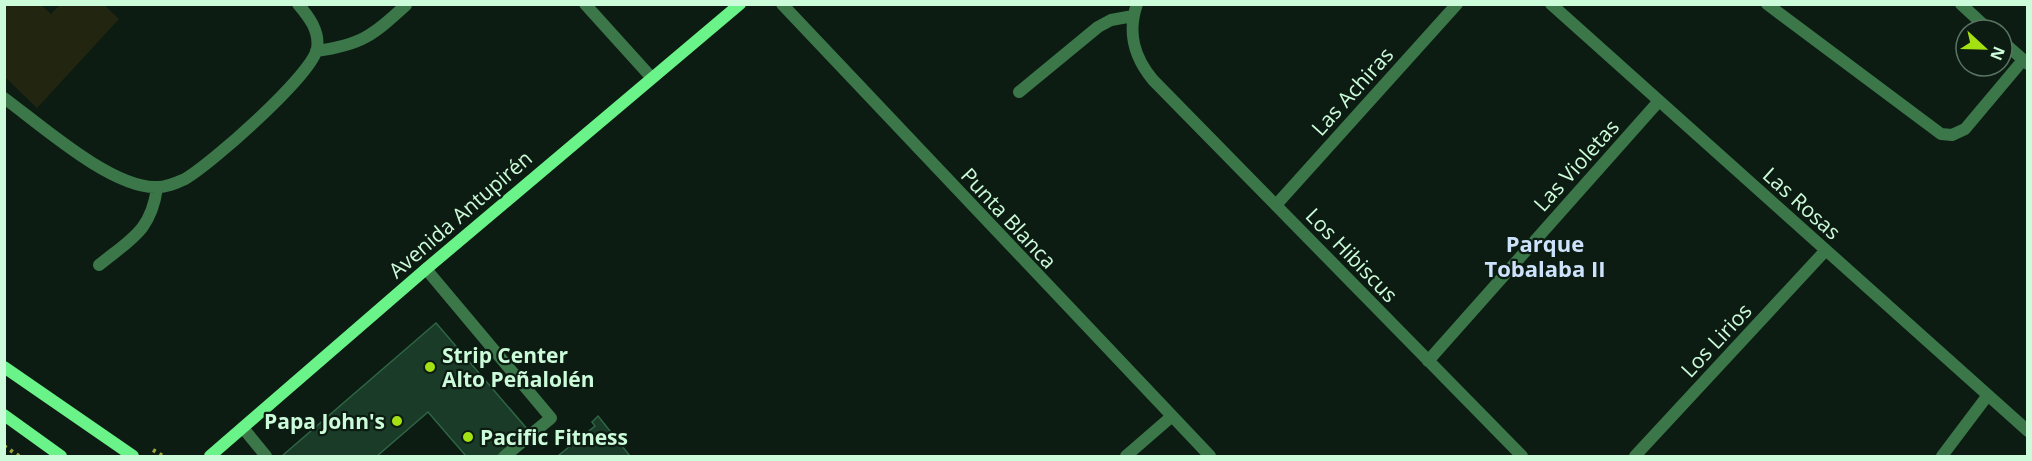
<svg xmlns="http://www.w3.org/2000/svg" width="2032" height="461" font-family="'Open Sans',sans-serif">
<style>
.green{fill:#222510}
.building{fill:#1a3b27;stroke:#2e6544;stroke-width:1.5}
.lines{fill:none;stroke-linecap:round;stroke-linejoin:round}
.path{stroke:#96a536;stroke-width:4;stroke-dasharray:3 4.5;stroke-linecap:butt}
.lane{stroke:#3b7749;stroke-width:12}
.street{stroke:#3b7749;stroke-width:12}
.secondary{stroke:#6af388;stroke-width:12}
.poi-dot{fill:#a4e112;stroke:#0d1c12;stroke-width:2}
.labels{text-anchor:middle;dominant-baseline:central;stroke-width:4.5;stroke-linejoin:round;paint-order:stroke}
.street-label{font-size:21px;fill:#ccfbda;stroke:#0d1c12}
.poi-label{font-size:21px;font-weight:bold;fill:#ccfbda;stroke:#0d1c12;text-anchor:start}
.neighbourhood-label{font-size:22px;font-weight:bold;fill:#cde2fb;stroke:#0d1c12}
</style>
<rect width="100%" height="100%" fill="#0d1c12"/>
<path class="green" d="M4 5H41L51 14 60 5H104L119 19 37 108 5 77Z"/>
<path class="building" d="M436 323 528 430 497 456H466L428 412 377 456H282Z
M598 416 630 456H561L559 455 595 426 592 422Z"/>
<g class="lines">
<path class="path" d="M4 446 19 456
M153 450 163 456"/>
<path class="lane" d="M1767 4 1941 134 1952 135 1965 129 2023 60
M426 269 551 418 505 456
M243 428 266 456"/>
<path class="street" d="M585 4 651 77
M782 4 1210 456
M1137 4C1127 33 1134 57 1153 80L1522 456
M1551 4 2028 431
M1961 4 1989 30
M2002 41 2028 64
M316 51C362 45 373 35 406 5
M1019 92 1098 27 1111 20 1133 16
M4 98C41 125 110 187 155 187 165 188 176 183 185 179 211 164 311 76 317 49 320 31 309 17 298 4
M1276 205 1457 4
M99 265C131 239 151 231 157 188
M1428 361 1659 101
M1126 456 1171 417
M1635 456 1826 250
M1942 456 1988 395"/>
<path class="secondary" d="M4 367 133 456
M4 415 61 456
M210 456 426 269 740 4"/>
</g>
<g class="poi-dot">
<circle cx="430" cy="367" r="6"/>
<circle cx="397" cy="421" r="6"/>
<circle cx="468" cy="437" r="6"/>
</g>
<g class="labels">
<g class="street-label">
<text transform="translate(1352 91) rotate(-48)">Las Achiras</text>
<text transform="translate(1576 165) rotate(-48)">Las Violetas</text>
<text transform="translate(1802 203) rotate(42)">Las Rosas</text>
<text transform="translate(460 214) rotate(-41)">Avenida Antupirén</text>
<text transform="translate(1009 218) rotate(47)">Punta Blanca</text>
<text transform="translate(1352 255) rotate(46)">Los Hibiscus</text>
<text transform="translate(1716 340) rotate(-47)">Los Lirios</text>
</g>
<g class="poi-label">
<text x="442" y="355">Strip Center<tspan x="442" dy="24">Alto Peñalolén</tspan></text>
<text x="385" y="421" text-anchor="end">Papa John's</text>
<text x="480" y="437">Pacific Fitness</text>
</g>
<g class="neighbourhood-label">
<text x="1545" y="243">Parque<tspan x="1545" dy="25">Tobalaba II</tspan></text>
</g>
</g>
<rect width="2032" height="461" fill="none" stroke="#ccfbda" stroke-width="12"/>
<g transform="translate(1984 48) rotate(112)"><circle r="28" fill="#0d1c12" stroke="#597562" stroke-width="1.5"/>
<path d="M0-4.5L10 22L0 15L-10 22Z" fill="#a4e112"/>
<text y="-9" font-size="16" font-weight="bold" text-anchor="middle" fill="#ccfbda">N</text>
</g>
</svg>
